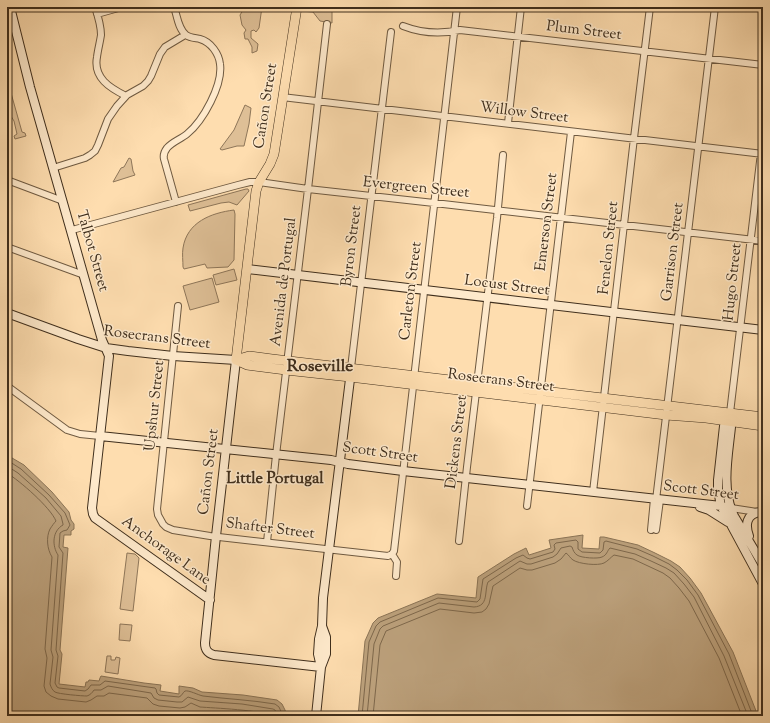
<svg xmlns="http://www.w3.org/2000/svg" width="770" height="723" font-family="'Sorts Mill Goudy',serif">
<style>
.green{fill:#debf96;stroke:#8e7659}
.water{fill:#bda27d;stroke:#8b7456}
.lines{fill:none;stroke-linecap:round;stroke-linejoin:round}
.shore{stroke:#7e684c;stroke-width:1}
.street-casing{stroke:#6f5a41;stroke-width:8}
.secondary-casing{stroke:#3f2e1c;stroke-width:10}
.primary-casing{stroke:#3f2e1c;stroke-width:10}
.street{stroke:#fee9cb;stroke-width:6}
.secondary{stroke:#fee9cb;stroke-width:8}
.primary{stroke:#feddaf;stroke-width:9}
.labels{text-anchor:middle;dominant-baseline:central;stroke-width:3;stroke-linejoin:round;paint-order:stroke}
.street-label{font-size:15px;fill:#3f2e1c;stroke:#fee9cb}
.neighbourhood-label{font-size:16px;font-weight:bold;fill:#3f2e1c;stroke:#fee9cb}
.quarter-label{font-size:17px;font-weight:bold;fill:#3f2e1c;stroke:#fee9cb}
</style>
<rect width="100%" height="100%" fill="#feddaf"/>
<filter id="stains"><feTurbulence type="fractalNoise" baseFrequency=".005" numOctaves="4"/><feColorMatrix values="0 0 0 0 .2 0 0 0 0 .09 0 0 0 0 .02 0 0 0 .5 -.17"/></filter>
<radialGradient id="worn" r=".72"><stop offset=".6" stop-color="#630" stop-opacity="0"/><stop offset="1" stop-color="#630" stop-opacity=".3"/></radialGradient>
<path class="green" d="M245 7H262L259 28 256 32 254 30 251 31V38L258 44 257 51 252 53V47L248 39H245L244 33 246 30 242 25 240 15Z
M302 7H332V23L320 21 313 12 301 11Z
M7 87 11 93 22 132 25 133 26 136 15 139 14 136 17 134 14 121 9 113 7 114V103L8 102 7 101Z
M245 105 251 108 249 124 244 146H237L222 150 220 149 234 130Z
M129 158 131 159 133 171 135 175 113 182 121 168 124 167Z
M246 189H248L249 191 237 205 229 202 221 203 190 211 188 205Z
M234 210 235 214 234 260 228 267 207 268 205 264 184 269 183 267C183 261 182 254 183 248 187 222 211 213 234 210Z
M234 269 237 280 216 285 213 275Z
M212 278 219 302 190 310 183 286Z
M127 553 135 554 139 558 133 611 120 609Z
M120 624 132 625 130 641 119 640Z
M107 656H111V660H115L116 657 120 658 118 674 105 672Z"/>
<path class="water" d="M7 455 24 465 52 492 69 512 71 520 74 524V529L71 531V535H64L63 547 68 548 60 650 62 654 59 684 85 687 86 682H88L89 680 99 681 100 678 101 676 144 683 161 685 160 691 179 694V686L193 688 202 692 243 695 277 700 282 704 285 710 287 716H7Z
M583 535 582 548 599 549 600 537H604L638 545 655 553 671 561 680 567 690 578 701 593 733 652 758 716H358L365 641 373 623 378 618 437 594 476 598 478 577 514 554 526 548 529 555 551 548 549 540Z"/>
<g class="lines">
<path class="shore" d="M7 460 21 469 49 495 65 513 70 525 67 530 63 531 60 533 59 547 63 553 56 650 58 656 55 683 57 687 59 688 85 691 88 689 91 685H100L105 681 155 688 156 689 157 693 159 695 179 697C182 696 183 692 185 691 189 690 198 695 203 696 227 699 251 700 275 704L279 707 283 716
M7 466 18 473 46 498 61 516 63 524V525C52 531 52 546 58 555L51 650 53 657 50 684C51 687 52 690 55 692 58 694 82 696 87 696 90 695 92 693 94 690H101L108 686 151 693 154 698 158 700 177 702H182L188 697 200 701 242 704 273 709 275 710 278 716
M7 473C20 481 50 507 56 521 54 523 52 526 50 529 46 537 47 549 52 557L45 649 47 658 44 686 46 692 51 696 58 699 86 702 91 700 97 696H104L109 693 147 698 153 704 159 706 180 708 185 707 191 703 200 707C213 708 263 710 271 716
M362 716 369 642 376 626 380 622 438 598 477 602 480 599 483 579 516 558 523 555 527 558 530 559 553 552 555 549 554 545 556 543 576 540 578 542V549L582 552 600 553 603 550 604 542 606 541 637 549 653 556 669 564 677 570 687 580 698 595 729 654 753 716
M367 716 374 644 380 629 383 626 439 603 474 607C489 606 484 592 488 582L520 561 527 564H531L553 557 557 554 561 548 570 546 572 547C573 550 574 553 577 555 581 558 598 559 602 557 607 555 607 551 610 548L635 554 651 561 666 568 674 573 684 584 694 597 724 656 748 716
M373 716 380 645 386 631 440 609 474 613 482 612 486 609 489 604 493 586 520 568 527 570H532L555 563 561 559 566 553C569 555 570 558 573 560 579 564 598 566 604 563 608 561 611 557 614 555L633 559 663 573 670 578 679 588 689 601 719 658 742 716"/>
<g class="street-casing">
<path id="street" d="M95 7C98 16 101 25 101 35 100 42 98 49 97 57 93 78 110 88 126 96
M174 7C177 15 178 29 186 35 190 38 196 38 200 39 211 42 219 54 220 64 223 85 203 121 187 134 181 139 172 142 167 148 164 152 163 155 164 159L176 202
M97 14 122 7
M403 26C421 33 442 34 460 30L763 65
M282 97 763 154
M508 123 521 7
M53 168 85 158 90 155 95 151 98 145 108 119 117 106 127 95 143 86 148 81 151 76 160 54 165 47 185 35
M7 180 63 201
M72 230 238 185 250 182H259L308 189 443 204 763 241
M7 247 84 275
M178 306 157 509 158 515 163 524 166 527 173 530 210 536 388 556 392 554
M351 368 391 32
M7 386 67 430 80 434 100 436
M730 413 761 153
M593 492 634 138 650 7
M656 500 715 7
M527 506 571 132
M731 508 757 512
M651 530 654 499
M656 530 660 500
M459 541 467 467 497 218 503 155
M267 542 276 455 308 189 327 24
M392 554 394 551 457 7
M392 554 397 562 396 576"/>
</g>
<g class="secondary-casing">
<path id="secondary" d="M10 7 30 87 102 340 109 356 92 508 93 514 95 518 210 600
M247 269 763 330
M7 313 78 339 106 348 128 351 173 356 236 360 216 536 205 643C205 649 207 653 214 655L321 667
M729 417V422L731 427C728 456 721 489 734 516L763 565
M729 422 724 426 718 480V490L721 506 763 584
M100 436 331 460 348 464 403 471 721 506 731 508
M700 507 709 510 728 522
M749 536C745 525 746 514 760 512
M321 667 318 654 319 639 322 626 323 598 351 371
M316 716 321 667 326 654V637L322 626"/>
</g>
<g class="primary-casing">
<path id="primary" d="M236 360 247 365 286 370 350 377 666 415 706 418 763 426
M236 360 249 356 272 359 763 417
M236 360 256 191 259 182 270 164 274 154 297 7"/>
</g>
<use href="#street" class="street"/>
<use href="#secondary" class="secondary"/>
<use href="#primary" class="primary"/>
</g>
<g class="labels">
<g class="street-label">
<text transform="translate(584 31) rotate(7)">Plum Street</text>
<text transform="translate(266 106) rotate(-81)">Cañon Street</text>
<text transform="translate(524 113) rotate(7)">Willow Street</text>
<text transform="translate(416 188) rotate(6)">Evergreen Street</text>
<text transform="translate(547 222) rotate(-83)">Emerson Street</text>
<text transform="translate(352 246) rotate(-83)">Byron Street</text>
<text transform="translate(609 248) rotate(-84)">Fenelon Street</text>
<text transform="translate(92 251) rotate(74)">Talbot Street</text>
<text transform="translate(673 252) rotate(-83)">Garrison Street</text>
<text transform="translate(284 282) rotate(-83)">Avenida de Portugal</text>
<text transform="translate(733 282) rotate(-84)">Hugo Street</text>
<text transform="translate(507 286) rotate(7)">Locust Street</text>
<text transform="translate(411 291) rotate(-83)">Carleton Street</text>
<text transform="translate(157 338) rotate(7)">Rosecrans Street</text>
<text transform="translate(501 381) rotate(7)">Rosecrans Street</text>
<text transform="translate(155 406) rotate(-84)">Upshur Street</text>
<text transform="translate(457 442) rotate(-83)">Dickens Street</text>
<text transform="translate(380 453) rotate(8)">Scott Street</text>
<text transform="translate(209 472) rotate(-83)">Cañon Street</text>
<text transform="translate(701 491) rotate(7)">Scott Street</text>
<text transform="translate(270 529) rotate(7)">Shafter Street</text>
<text transform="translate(166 551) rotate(36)">Anchorage Lane</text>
</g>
<g class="neighbourhood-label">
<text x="275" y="479">Little Portugal</text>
</g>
<g class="quarter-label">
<text x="320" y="367">Roseville</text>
</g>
</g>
<rect width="770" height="723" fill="none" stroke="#feddaf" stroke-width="24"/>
<rect x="8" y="8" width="754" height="707" fill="none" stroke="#3f2e1c" stroke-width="2"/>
<rect x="12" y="12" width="746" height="699" fill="none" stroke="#3f2e1c"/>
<rect width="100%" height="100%" filter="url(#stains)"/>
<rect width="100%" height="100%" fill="url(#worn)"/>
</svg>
